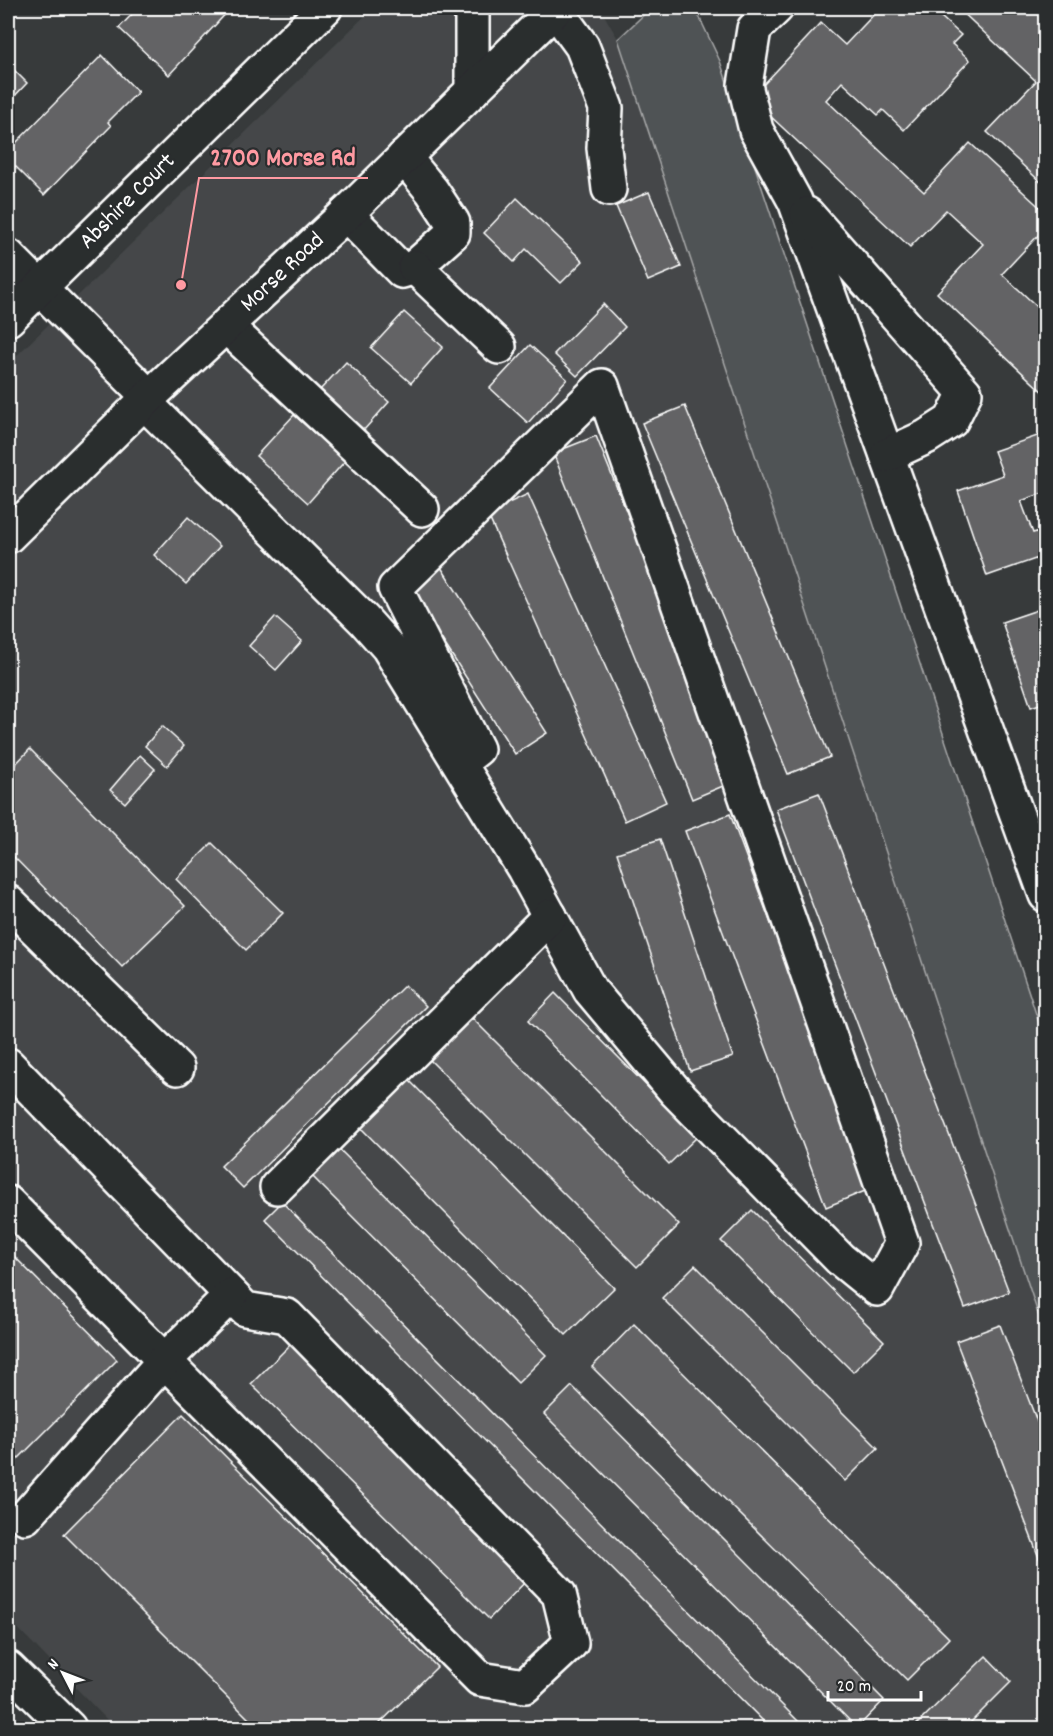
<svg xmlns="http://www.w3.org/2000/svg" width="1053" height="1736" viewBox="0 0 1053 1736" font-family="Dekko,sans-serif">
<rect width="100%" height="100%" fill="#373a3b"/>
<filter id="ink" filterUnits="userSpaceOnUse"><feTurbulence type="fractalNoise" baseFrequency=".0167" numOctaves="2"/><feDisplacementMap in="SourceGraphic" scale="12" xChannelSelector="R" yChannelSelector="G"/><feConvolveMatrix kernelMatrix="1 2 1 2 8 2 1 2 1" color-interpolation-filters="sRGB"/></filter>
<g filter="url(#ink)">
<polygon fill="#444748" points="373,8 600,8 618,39 1045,1335 1045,1728 733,1728 726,1722 719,1728 115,1728 8,1618 8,364"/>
<polygon fill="#505354" stroke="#a8a9aa" stroke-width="1.5" points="651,8 695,8 720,61 1045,1041 1045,1335 618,39"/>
<g fill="#636465" stroke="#fff" stroke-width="1.5">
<polygon points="138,8 231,8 169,75 119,28"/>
<polygon points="880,8 931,8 961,35 952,44 970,60 904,130 883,110 878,115 842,82 826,100 924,192 970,143 1046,213 1046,227 1002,274 1046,315 1046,395 937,293 983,244 946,210 910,247 751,98 821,23 845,45"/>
<polygon points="958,8 1046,8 1046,187 987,132 1036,81"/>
<polygon points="102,55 138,92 108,122 111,126 44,195 8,159 8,151"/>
<polygon points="8,64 27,83 8,103"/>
<polygon points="649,192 681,267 648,281 616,206"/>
<polygon points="517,198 583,261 561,283 526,249 514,262 484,233"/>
<polygon points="603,304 625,327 577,376 554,354"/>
<polygon points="404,312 443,347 411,383 371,348"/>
<polygon points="530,345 567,379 528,423 490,388"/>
<polygon points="346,362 389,402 363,431 319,391"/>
<polygon points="685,406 830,757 788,774 642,423"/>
<polygon points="294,415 345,461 308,503 256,456"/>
<polygon points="1046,433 1046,492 1021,501 1033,533 1046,529 1046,562 1044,556 987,576 958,491 1003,475 994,451"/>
<polygon points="596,436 735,781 692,799 553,453"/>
<polygon points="528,494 666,802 625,821 487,513"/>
<polygon points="188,517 220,546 186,584 154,555"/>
<polygon points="439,564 547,733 515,754 407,585"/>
<polygon points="1046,607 1046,702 1031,707 1002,622"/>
<polygon points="275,617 302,641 276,670 249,646"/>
<polygon points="162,726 184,746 167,766 145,746"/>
<polygon points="30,749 185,906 122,967 8,851 8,772"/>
<polygon points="140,755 155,769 125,803 110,790"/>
<polygon points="819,793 1009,1292 965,1308 776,809"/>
<polygon points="730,814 870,1189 826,1207 685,831"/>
<polygon points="660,839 733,1057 690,1071 617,853"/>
<polygon points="212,843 283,913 246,950 176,879"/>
<polygon points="405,985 426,1006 243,1188 221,1166"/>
<polygon points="555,993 697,1137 669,1164 528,1021"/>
<polygon points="470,1016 679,1225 637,1267 428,1058"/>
<polygon points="407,1078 614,1288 566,1335 359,1126"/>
<polygon points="337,1147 546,1355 518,1383 310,1174"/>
<polygon points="282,1202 805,1728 770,1728 265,1219"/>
<polygon points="752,1210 884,1341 853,1372 721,1241"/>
<polygon points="8,1250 117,1360 8,1469"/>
<polygon points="695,1265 878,1448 845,1481 662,1298"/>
<polygon points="634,1324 949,1638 907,1680 592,1367"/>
<polygon points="1000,1325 1046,1445 1046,1576 956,1341"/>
<polygon points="293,1342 530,1577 489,1619 251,1384"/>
<polygon points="572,1386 884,1700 857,1728 544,1414"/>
<polygon points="183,1414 437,1667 375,1728 258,1728 64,1534"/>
<polygon points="986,1656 1011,1682 965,1728 913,1728"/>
</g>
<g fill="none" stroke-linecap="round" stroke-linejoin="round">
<g stroke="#fff" stroke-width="38">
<g id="minor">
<polyline points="776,8 754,29 745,85 756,130 795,201 1046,895"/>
<polyline points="555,9 582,46 606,108 604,148 609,189"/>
<polyline points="472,91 472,8"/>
<polyline points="346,214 402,271 415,267 453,233 453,223 432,191 404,157"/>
<polyline points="807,214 965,393 951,421 926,437 887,455"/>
<polyline points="8,256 149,397"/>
<polyline points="415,267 499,347"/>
<polyline points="8,319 325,8"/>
<polyline points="226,326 422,509"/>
<polyline points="144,402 364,620 388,647 524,869 590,990 675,1091 840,1259 877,1289 902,1243 602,386 395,588 477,749 459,763"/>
<polyline points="8,902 177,1068"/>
<polyline points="8,1065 245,1309 287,1316 559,1594 571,1643 525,1686 480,1679 8,1203"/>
<polyline points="277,1187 550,916"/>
<polyline points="25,1517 164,1361 231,1295"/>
<polyline points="8,1668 69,1728"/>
</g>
</g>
<g stroke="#fff" stroke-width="38">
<polyline id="major" points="8,536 149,397 346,214 557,8"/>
</g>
<use href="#minor" stroke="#2a2d2e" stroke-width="33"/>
<use href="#major" stroke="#2a2d2e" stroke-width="33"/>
</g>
</g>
<g text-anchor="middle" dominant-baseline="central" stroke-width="4.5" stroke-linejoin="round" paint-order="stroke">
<g font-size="24" fill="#fff" stroke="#2a2d2e">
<text transform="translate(128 202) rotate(-45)">Abshire Court</text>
<text transform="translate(283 273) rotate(-43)">Morse Road</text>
</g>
</g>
<path fill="none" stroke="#ff9aa2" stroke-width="2" d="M181 285L199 178H368"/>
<circle fill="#ff9aa2" stroke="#2a2d2e" stroke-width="2" cx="181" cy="285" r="6"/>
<g font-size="26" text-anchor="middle" font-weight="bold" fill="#ff9aa2" stroke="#2a2d2e" stroke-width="4.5" stroke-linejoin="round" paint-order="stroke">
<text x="283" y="165">2700 Morse Rd</text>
</g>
<rect width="1053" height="1736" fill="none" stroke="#2a2d2e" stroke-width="30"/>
<rect x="15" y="15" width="1023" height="1706" fill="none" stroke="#fff" stroke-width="2" filter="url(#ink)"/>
<g transform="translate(63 1673) rotate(312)" stroke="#2a2d2e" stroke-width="4.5" paint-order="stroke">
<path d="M0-4.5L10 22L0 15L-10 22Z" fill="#ffffff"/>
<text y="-9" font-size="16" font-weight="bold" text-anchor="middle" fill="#ffffff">N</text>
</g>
<path d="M828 1691v9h93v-9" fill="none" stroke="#ffffff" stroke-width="3"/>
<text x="837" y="1691" font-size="18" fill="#ffffff" stroke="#2a2d2e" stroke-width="4.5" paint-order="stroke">20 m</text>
</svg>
